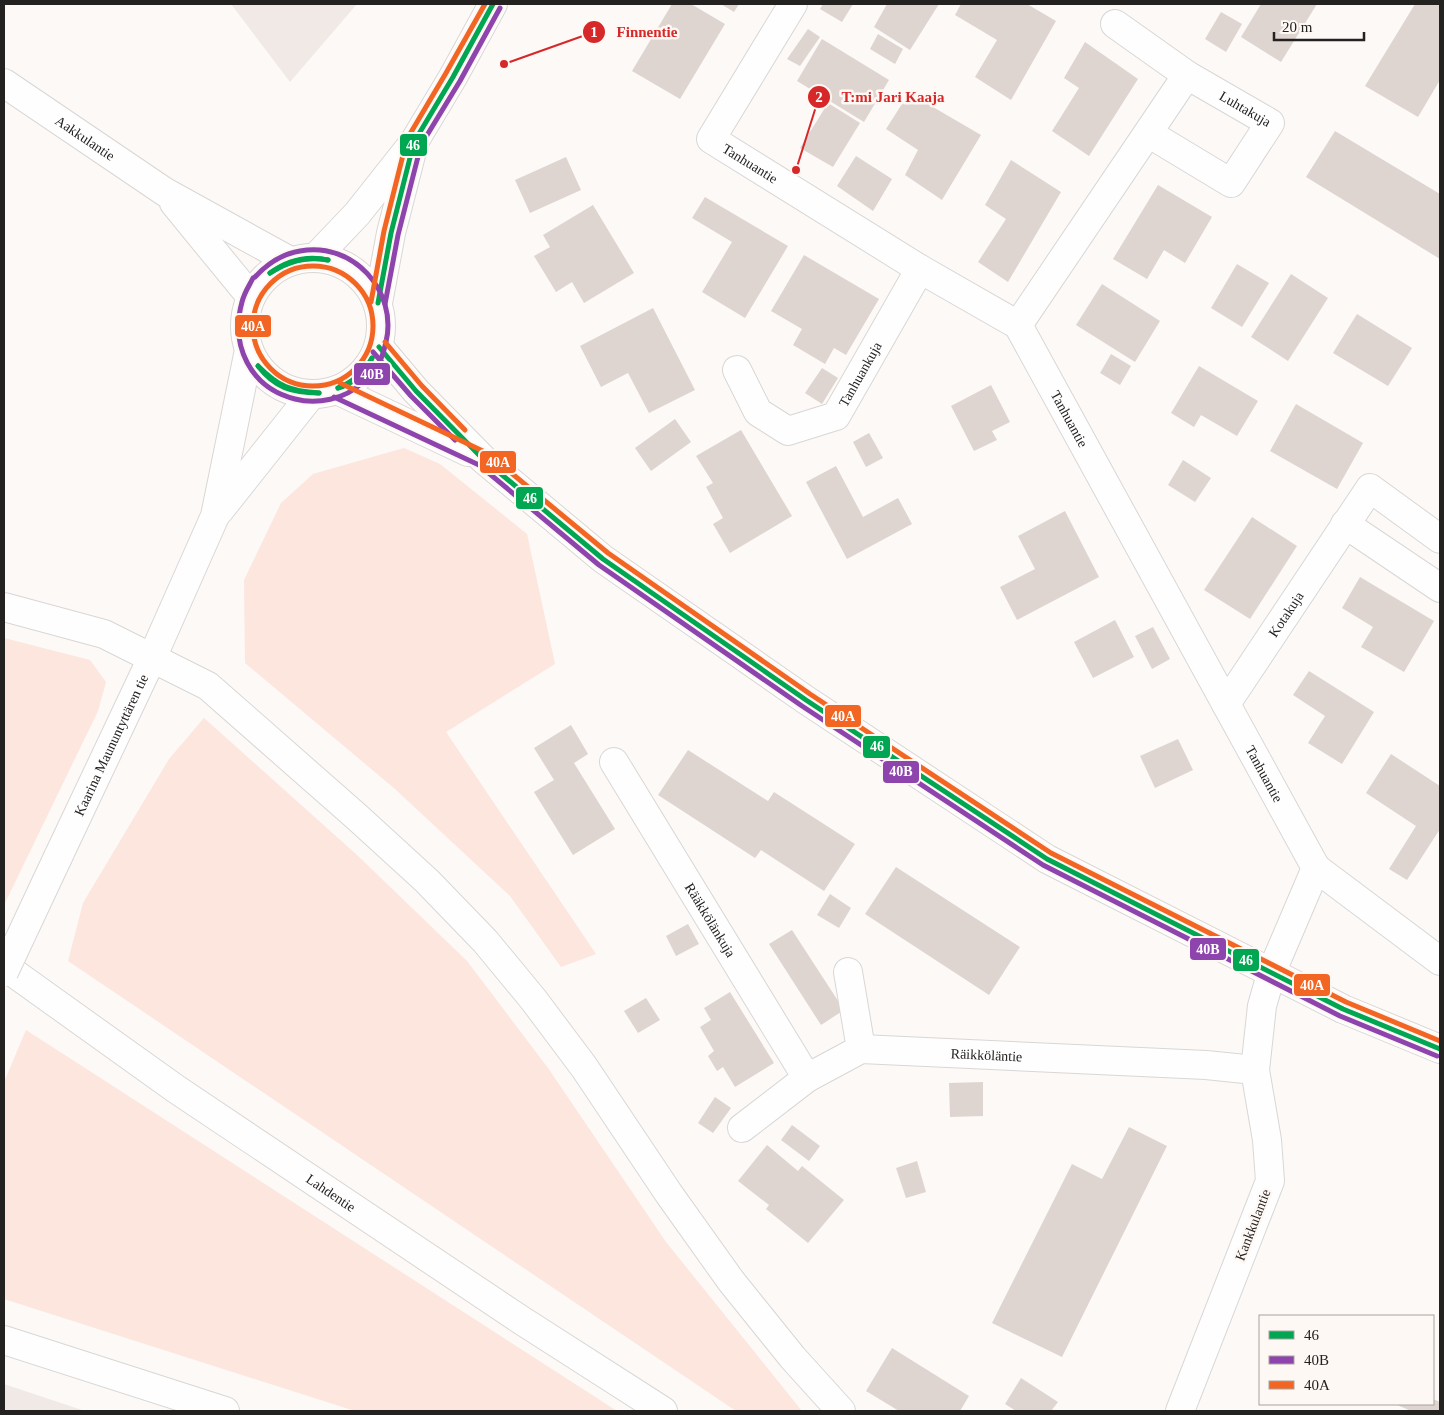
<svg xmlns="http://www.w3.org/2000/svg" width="1444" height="1415" viewBox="0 0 1444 1415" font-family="'Times New Roman',serif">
<rect width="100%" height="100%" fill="#fcf9f7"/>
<g fill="#f1e9e5">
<polygon points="231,4 357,4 290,82"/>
<polygon points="4,1384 85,1411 4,1411"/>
</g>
<g fill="#fce6dd">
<polygon points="404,448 440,464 527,534 555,664 446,732 596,954 561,967 510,896 395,789 245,663 244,580 281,503 313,474"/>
<polygon points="4,638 90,660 106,682 98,711 5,903 4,901"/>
<polygon points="204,718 357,855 467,961 548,1068 666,1242 802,1411 736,1411 68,961 83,903 169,759"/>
<polygon points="26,1030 617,1411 355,1411 4,1299 4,1082"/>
</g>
<g fill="#dfd5d0">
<polygon points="672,4 691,4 725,24 680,99 632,71"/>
<polygon points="721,4 739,4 734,12"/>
<polygon points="823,4 853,4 842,22 820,9"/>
<polygon points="887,4 939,4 910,50 874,27"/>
<polygon points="961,4 1027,4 1056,21 1011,100 975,77 997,40 955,15"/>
<polygon points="1261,4 1317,4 1281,62 1241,37"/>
<polygon points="1415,4 1440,4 1440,80 1418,117 1365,86"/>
<polygon points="1221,12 1242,24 1226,52 1205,39"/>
<polygon points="808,29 820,37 800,66 787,59"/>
<polygon points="878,34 903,49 895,64 870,49"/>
<polygon points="822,39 889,80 864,122 797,81"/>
<polygon points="1085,42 1138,79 1089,156 1052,131 1079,88 1064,78"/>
<polygon points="909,93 981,135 942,200 905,175 918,150 886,129"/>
<polygon points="828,103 860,123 833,167 800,148"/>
<polygon points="1335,131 1440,194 1440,259 1306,177"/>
<polygon points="856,156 892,179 873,211 837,186"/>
<polygon points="566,157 581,190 530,213 515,180"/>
<polygon points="1011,160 1061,192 1008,282 978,262 1006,219 985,205"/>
<polygon points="1158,185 1212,217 1185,263 1164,250 1147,279 1113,259"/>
<polygon points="705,197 788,246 745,318 702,292 732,242 692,218"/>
<polygon points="593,205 634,273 584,303 572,282 556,292 534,256 550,247 543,235"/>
<polygon points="804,255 879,299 846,355 834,348 825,364 793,345 802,329 771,311"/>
<polygon points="1237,264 1269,283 1242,327 1211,308"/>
<polygon points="1291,274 1328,298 1288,361 1251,337"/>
<polygon points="1102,284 1160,321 1135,362 1076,325"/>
<polygon points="653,308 695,390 649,413 628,373 601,387 580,346"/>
<polygon points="1357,314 1412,348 1388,386 1333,353"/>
<polygon points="1111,354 1131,366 1120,385 1100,373"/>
<polygon points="1199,366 1258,401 1237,436 1201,415 1194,427 1171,413"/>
<polygon points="822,368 838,378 822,404 805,393"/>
<polygon points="991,385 1010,422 992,431 997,440 974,451 951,406"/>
<polygon points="1296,404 1363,443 1337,489 1270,451"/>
<polygon points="675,419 691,442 651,471 635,448"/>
<polygon points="741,430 792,516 730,553 713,524 723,518 706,487 713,483 696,456"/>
<polygon points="869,433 883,458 866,467 853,442"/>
<polygon points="1183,460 1211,478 1195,502 1168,485"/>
<polygon points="836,466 863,517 898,498 912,524 847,559 806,482"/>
<polygon points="1065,511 1099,577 1017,620 1000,587 1035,569 1018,536"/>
<polygon points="1252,517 1297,546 1250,619 1204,590"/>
<polygon points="1360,577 1434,621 1404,672 1361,647 1373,627 1342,608"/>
<polygon points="1115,620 1134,657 1093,678 1074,642"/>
<polygon points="1153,627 1170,659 1152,669 1135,636"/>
<polygon points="1309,671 1374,712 1342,764 1308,743 1325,716 1293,695"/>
<polygon points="571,725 588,754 574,763 615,829 573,855 534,792 554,780 534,748"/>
<polygon points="1178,739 1193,770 1155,788 1140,756"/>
<polygon points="688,750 768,801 774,792 855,844 824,891 761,850 755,858 658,795"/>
<polygon points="1391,754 1440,786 1440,829 1407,880 1389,869 1416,826 1366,793"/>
<polygon points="896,867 1020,947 989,995 865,914"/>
<polygon points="830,894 851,908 839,928 817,915"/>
<polygon points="688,924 699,944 676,956 666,936"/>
<polygon points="792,930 844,1010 821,1025 769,944"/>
<polygon points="730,992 774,1063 735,1087 723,1067 717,1071 708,1056 714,1051 700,1027 711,1020 704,1008"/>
<polygon points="646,998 660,1020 638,1033 624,1011"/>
<polygon points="983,1082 983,1116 950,1117 949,1083"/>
<polygon points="715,1097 731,1108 713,1133 698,1123"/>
<polygon points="792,1125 820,1146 809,1161 781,1140"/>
<polygon points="1129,1127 1167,1146 1062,1357 992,1323 1072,1164 1102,1179"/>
<polygon points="767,1145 798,1171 802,1166 844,1200 808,1243 766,1209 769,1205 738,1181"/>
<polygon points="917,1161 926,1192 906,1198 896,1168"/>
<polygon points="892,1348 969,1396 960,1411 899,1411 866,1391"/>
<polygon points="1021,1378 1058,1402 1051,1411 1016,1411 1005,1404"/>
<polygon points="1433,1399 1440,1402 1440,1411 1411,1411 1395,1404 1433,1404"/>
</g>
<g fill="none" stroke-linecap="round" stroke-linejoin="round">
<g stroke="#d9d7d5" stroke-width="30">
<g id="minor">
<path id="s1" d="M793,4L711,139L920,269L1018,325L1316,868L1272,971L1262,1006L1255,1070L1267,1140L1270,1181L1180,1411"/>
<polyline points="1115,24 1187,75"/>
<path id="s2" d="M4,83L165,192L290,261"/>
<polyline points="174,203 251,297"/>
<path id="s3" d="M1018,325L1187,75L1270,123L1231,183L1148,133"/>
<polyline points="379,347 416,391 483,459 603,559 806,700 1047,859 1343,1009 1440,1049"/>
<path id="s4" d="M737,370L758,412L788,431L836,416L920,269"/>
<polyline points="337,390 468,452"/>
<polyline points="1345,524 1440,588"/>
<path id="s5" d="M1226,704L1370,488L1440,539"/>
<path id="s6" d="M614,762L807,1078"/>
<polyline points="1316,868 1440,961"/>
<polyline points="848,972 861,1049"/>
<path id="s7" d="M742,1128L807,1078L861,1049L1206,1065L1255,1070"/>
</g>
</g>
<g stroke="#d9d7d5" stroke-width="30">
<g id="major">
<polyline points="316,257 357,214 414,142 453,77 493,4"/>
<circle cx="313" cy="326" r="68"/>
<polyline points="378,303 391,233 412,151"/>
<polyline points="219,511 311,395"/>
<path id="s8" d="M58,857L152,658L215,516L249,350"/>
</g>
</g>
<g stroke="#d9d7d5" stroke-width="30">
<g id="highway">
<polyline points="4,607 104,634 208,686 357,817 427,881 485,941 533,999 584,1067 669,1194 731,1281 793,1358 841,1411"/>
<path id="s9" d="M4,966L176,1089L521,1320L663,1411"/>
<polyline points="4,1340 225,1411"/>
</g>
</g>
<use href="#minor" stroke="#fffefe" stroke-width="28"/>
<use href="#major" stroke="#fffefe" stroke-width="28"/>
<use href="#highway" stroke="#fffefe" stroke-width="28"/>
<g stroke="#d9d7d5" stroke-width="30" stroke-linecap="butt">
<polyline id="major-bridge" points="4,972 58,857"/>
</g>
<use href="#major-bridge" stroke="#fffefe" stroke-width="28"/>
<g stroke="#fef8f5" stroke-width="9">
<g id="bus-1">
<path d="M270,273C288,260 306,255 328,260"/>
<path d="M270,273C289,261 306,256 328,260"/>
<polyline points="378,303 391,233 414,142 453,77 493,4"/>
<polyline points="379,347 416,391 483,459 603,559 806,700 1047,859 1343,1009 1440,1049"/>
<path d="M258,366C279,387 290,391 319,393"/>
<path d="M258,366C275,388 292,393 319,393"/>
<path d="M338,388C353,382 364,372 372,358"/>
<path d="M338,388C352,384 367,372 372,358"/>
</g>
</g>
<g stroke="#fef8f5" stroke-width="9">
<g id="bus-2">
<path d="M253,278C249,286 244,293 242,302C230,345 250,388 295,399C317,405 345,399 362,383C366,379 372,375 375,370C381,362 384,351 386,342C398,291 353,241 300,251C282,254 267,264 255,277"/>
<polyline points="385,304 398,235 421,145 460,81 500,8"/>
<polyline points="373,352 411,396 455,440"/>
<polyline points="334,397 479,465 599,565 802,706 1043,865 1340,1016 1437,1056"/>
</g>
</g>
<g stroke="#fef8f5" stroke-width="9">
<g id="bus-3">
<circle cx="313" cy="326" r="60"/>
<polyline points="371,302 384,231 407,139 446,73 485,4"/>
<polyline points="385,342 422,386 465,430"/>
<polyline points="340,383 487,453 608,553 810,694 1051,853 1346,1002 1440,1041"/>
</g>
</g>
<use href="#bus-1" stroke="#00a651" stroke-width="5"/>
<use href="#bus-2" stroke="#8e44ad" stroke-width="5"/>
<use href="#bus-3" stroke="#f26522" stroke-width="5"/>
</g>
<g text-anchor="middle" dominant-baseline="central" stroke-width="5" stroke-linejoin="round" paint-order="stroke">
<g font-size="14" fill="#242221" stroke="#fef8f5">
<text stroke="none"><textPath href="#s3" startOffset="369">Luhtakuja</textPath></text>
<text stroke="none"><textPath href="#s2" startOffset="98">Aakkulantie</textPath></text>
<text stroke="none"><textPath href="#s1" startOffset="204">Tanhuantie</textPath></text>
<text stroke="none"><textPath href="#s4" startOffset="181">Tanhuankuja</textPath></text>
<text stroke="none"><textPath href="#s1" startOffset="624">Tanhuantie</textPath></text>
<text stroke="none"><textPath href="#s5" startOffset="108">Kotakuja</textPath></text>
<text stroke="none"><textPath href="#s8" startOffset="124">Kaarina Maununtyttären tie</textPath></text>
<text stroke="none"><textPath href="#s1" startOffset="1029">Tanhuantie</textPath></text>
<text stroke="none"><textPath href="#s6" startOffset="185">Rääkkölänkuja</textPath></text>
<text stroke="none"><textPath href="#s7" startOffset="269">Räikköläntie</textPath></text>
<text stroke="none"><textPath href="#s9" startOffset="398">Lahdentie</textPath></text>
<text transform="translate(1253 1225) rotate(-69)">Kankkulantie</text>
</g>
</g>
<path fill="none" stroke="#d62828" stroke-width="2" d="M504 64L594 32M796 170L819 97"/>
<g fill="#d62828" stroke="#fef8f5" stroke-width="2">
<circle cx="504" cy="64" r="5"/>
<circle cx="796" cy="170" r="5"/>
<circle cx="594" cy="32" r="12"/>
<circle cx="819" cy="97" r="12"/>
</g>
<g font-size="15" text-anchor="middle" font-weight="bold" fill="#fff">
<text x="594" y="37">1</text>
<text x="819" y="102">2</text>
</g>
<g font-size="15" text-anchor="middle" font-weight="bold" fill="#d62828" stroke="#fef8f5" stroke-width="5" stroke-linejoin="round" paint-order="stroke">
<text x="647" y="37">Finnentie</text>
<text x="893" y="102">T:mi Jari Kaaja</text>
</g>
<g stroke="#fef8f5" stroke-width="2">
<rect x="399" y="133" width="29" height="24" rx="5" fill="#00a651"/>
<rect x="234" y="314" width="38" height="24" rx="5" fill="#f26522"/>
<rect x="353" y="362" width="38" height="24" rx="5" fill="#8e44ad"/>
<rect x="479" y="450" width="38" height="24" rx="5" fill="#f26522"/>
<rect x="515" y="486" width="29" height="24" rx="5" fill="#00a651"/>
<rect x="824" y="704" width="38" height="24" rx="5" fill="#f26522"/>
<rect x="862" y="735" width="29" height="24" rx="5" fill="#00a651"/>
<rect x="882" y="760" width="38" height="24" rx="5" fill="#8e44ad"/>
<rect x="1189" y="937" width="38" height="24" rx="5" fill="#8e44ad"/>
<rect x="1232" y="948" width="28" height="24" rx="5" fill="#00a651"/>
<rect x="1293" y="973" width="38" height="24" rx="5" fill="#f26522"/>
</g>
<g font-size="14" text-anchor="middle" font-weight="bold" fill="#fff">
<text x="413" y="150">46</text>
<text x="253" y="331">40A</text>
<text x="372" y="379">40B</text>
<text x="498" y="467">40A</text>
<text x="530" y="503">46</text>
<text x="843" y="721">40A</text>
<text x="877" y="751">46</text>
<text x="901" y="776">40B</text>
<text x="1208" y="954">40B</text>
<text x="1246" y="965">46</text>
<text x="1312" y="990">40A</text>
</g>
<rect width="1444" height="1415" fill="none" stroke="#242221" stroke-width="10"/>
<rect x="1259" y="1315" width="175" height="90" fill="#fef8f5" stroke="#a7a2a0"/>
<rect x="1269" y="1331" width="25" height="8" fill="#00a651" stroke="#a7a2a0"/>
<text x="1304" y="1340" font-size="15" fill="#242221">46</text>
<rect x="1269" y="1356" width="25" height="8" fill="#8e44ad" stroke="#a7a2a0"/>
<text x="1304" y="1365" font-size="15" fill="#242221">40B</text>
<rect x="1269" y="1381" width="25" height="8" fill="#f26522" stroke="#a7a2a0"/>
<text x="1304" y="1390" font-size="15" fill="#242221">40A</text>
<path d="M1274 32v8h90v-8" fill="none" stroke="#242221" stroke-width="2.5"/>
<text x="1282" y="32" font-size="15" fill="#242221" stroke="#fef8f5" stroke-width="4" paint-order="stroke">20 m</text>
</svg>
